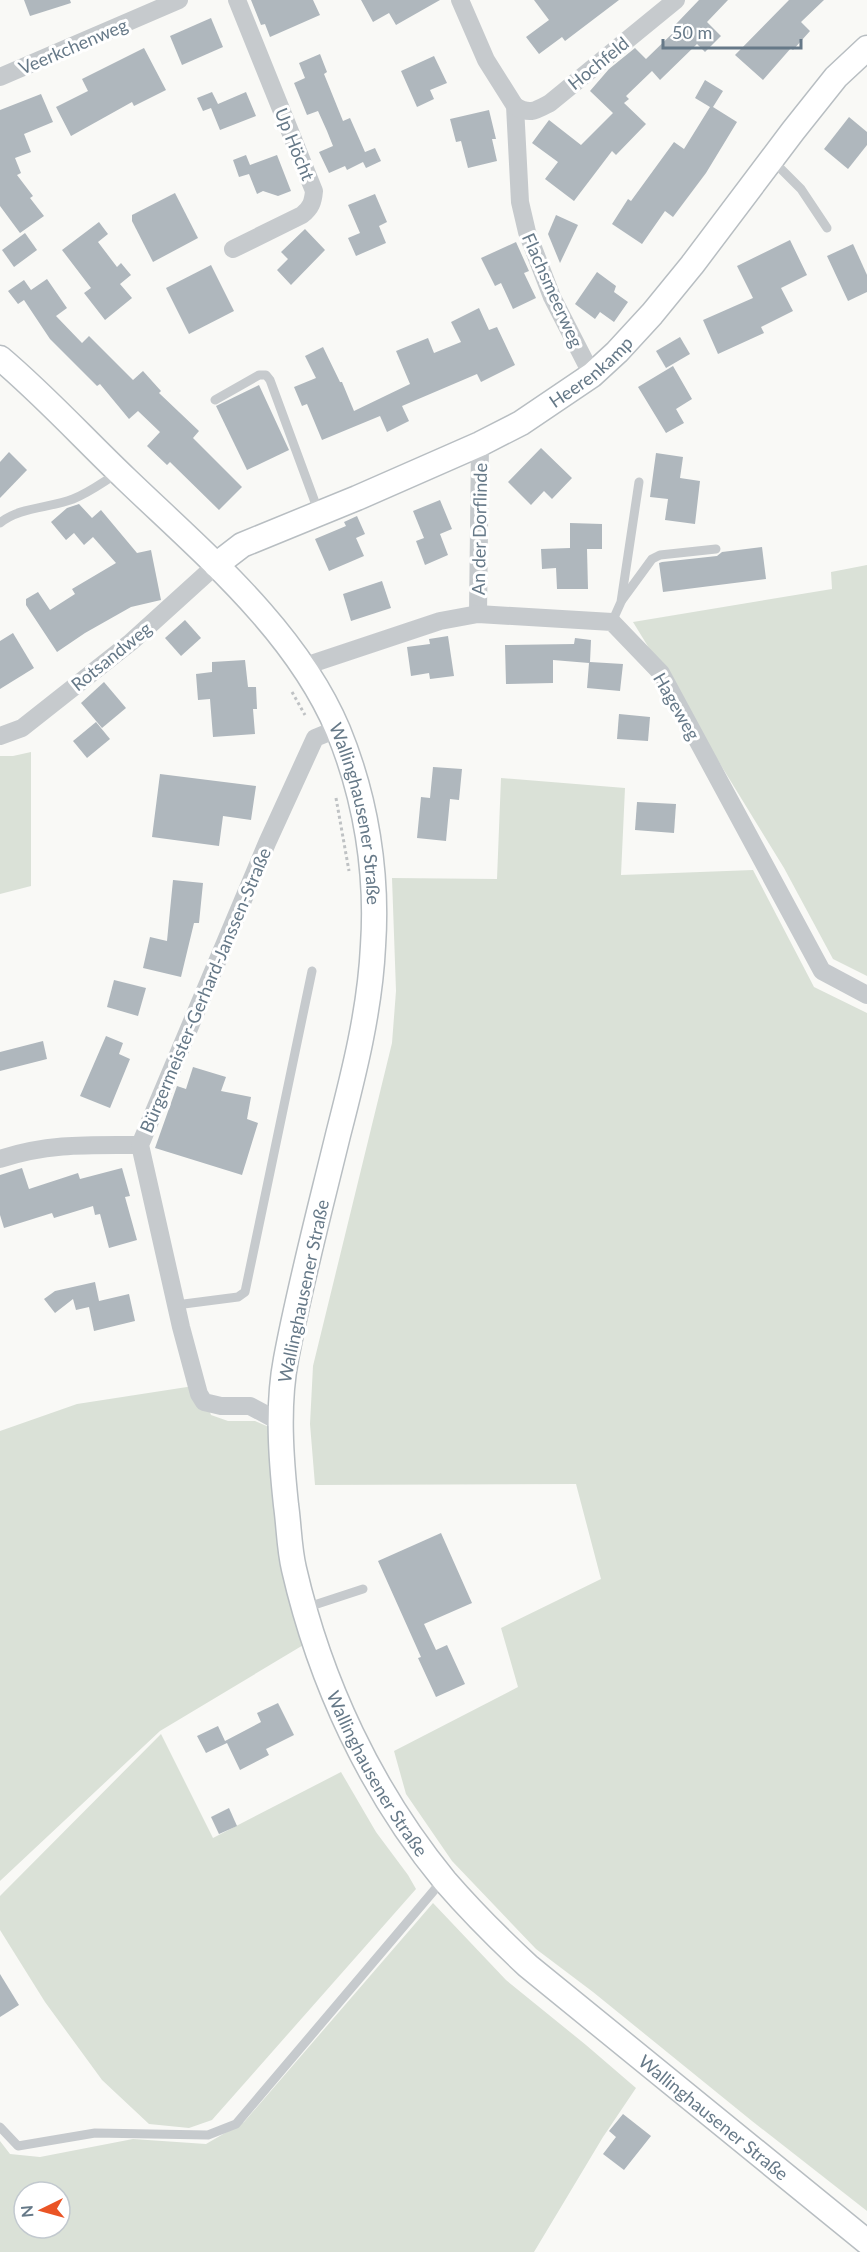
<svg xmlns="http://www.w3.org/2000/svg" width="867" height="2252" viewBox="0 0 867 2252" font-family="Lato,sans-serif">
<rect width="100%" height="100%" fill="#f9f9f6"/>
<g fill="#dae1d7" fill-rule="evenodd">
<polygon points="867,565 867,976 833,959 784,868 633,622 832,589 831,572"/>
<polygon points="31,752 31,886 0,894 0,756 13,756"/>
<polygon points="501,778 625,788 621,875 753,870 814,987 867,1013 867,2211 752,2121 593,1992 536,1949 452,1861 406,1794 394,1751 518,1687 501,1628 601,1579 576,1484 315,1485 310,1424 313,1366 392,1043 396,991 392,878 497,879"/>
<polygon points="200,1385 211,1415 228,1421 255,1421 285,1434 315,1638 160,1731 0,1881 0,1431 77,1404"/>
<polygon points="161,1734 213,1838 341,1772 376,1832 408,1875 416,1889 212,2120 189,2128 149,2124 102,2080 45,2002 0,1930 0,1896"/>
<path d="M433,1903L506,1980L586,2045L636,2088L603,2137L534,2252H0V2141L10,2154L40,2157L133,2139L206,2144L244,2122ZM24,2192H60V2228H24Z"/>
</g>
<g fill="#afb7bd">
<polygon points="24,0 70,0 71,3 30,16"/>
<polygon points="251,0 313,0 320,15 270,37 265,24 261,25"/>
<polygon points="361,0 440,0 396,25 389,13 373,22"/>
<polygon points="534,0 619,0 565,41 562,37 539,54 526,37 549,20"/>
<polygon points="699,0 728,0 707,22 721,36 705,52 697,44 660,80 652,71 626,96 629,99 624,103 646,124 616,155 612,151 574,201 545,179 558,162 532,143 549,120 581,145 613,113 590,91 609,69 635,48 646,59 679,27 676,24"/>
<polygon points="789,0 824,0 801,22 810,31 793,50 791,48 763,80 735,55"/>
<polygon points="211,18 223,47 182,65 170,36"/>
<polygon points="144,48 166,90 134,106 132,102 71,136 56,107 88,91 82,79"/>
<polygon points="320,54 327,72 324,74 343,121 350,118 365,152 375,148 381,161 366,168 363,162 347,170 345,166 329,173 319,152 333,146 327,131 318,111 307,115 294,83 305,78 299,63"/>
<polygon points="434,56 447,83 430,90 434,99 417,107 401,71"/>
<polygon points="705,80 723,91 713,107 737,122 706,173 673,217 665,211 642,244 612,224 628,199 631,201 674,142 684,149 710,107 695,98"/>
<polygon points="212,92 218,104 246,92 256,116 220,130 211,108 203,111 197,98"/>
<polygon points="41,94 53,122 24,134 31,152 15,158 21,173 17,175 33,196 30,198 44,216 20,233 0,206 0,110"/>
<polygon points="489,110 496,139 492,139 497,161 468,168 461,141 456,142 450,119"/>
<polygon points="849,117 867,132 867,145 848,169 824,149"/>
<polygon points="246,155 250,165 277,155 291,191 278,196 263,191 257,194 249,174 239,177 233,160"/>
<polygon points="175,193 198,238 153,262 132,221 132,215"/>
<polygon points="375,194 387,222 379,226 386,243 356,256 348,238 360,233 348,205"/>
<polygon points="556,215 578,225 560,263 548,234"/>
<polygon points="99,222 108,234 98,242 117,267 121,263 131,275 120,284 132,298 105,320 84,293 91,288 62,250"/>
<polygon points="305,229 325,250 291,285 277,270 288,259 281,252"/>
<polygon points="25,233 37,250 14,267 2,250"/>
<polygon points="790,240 807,275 781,288 793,311 761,327 764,333 718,354 703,320 753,298 737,266"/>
<polygon points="516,242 529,271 524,273 536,298 513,309 501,283 495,286 481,258"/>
<polygon points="853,244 867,275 867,292 848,301 827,256"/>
<polygon points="211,265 234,311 189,334 166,288"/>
<polygon points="597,272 616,286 614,292 628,302 614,322 600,312 595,319 575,304"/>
<polygon points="47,279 67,308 56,316 82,343 89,336 133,380 143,371 161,391 159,393 199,431 193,438 242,487 219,510 170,462 167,465 147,446 160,432 138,411 129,419 100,384 97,386 50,339 24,300 18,304 8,291 24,280 31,290"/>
<polygon points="479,308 489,330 497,327 515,365 481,382 477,374 402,406 409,421 387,432 380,416 322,440 307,404 302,406 294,387 316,378 305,356 323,347 340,382 342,382 354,411 410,384 396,351 428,338 434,353 461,342 451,322"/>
<polygon points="680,337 690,354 666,368 656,351"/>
<polygon points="673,366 692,399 676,409 684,423 666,433 638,387"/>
<polygon points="259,385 289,450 247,470 216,406"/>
<polygon points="541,448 572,478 552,499 544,491 531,505 508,482"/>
<polygon points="9,452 27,470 0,498 0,462"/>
<polygon points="656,453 683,457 680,478 700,481 695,524 665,520 668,499 650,497"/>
<polygon points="440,500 452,529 440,534 448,555 425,565 416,541 424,538 413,511"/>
<polygon points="79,504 92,518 101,510 137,553 151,550 161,600 131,607 85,633 57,652 26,605 26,599 38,592 50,610 75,594 72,589 116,563 93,537 84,545 74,533 66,540 51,522 67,508"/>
<polygon points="357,516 365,534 356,538 364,556 329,571 315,539 346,526 344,522"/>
<polygon points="570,523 602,524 602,549 587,549 588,589 557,589 556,568 542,569 541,549 570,548"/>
<polygon points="762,547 766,579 663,592 659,563 662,562 717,556 722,552"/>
<polygon points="382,581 391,608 351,621 343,594"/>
<polygon points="185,620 201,638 181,656 165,638"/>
<polygon points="13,633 34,668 0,689 0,641"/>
<polygon points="448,636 454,676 430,679 429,673 411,676 407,647 430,644 429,639"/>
<polygon points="575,638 591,640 590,662 623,664 620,691 587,688 589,663 553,660 553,683 506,684 505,645 574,644"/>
<polygon points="245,660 248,687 256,687 257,709 253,709 255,734 213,737 210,699 198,700 196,674 212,672 212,662"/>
<polygon points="104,682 126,708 102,728 81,703"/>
<polygon points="619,714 650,717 648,741 617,739"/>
<polygon points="96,722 110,739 87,758 73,741"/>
<polygon points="433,767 462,769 459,800 450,799 446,841 417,838 421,797 430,798"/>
<polygon points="160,774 256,786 251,820 223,816 219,846 152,837"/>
<polygon points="637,802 676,804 674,833 635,830"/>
<polygon points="173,880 203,883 199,923 194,923 181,977 143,968 150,937 167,941"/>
<polygon points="114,980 146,988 138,1016 107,1007"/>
<polygon points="106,1036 123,1043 119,1054 130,1059 110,1108 80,1096"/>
<polygon points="43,1041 47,1059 0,1071 0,1052"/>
<polygon points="193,1067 226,1077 221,1091 251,1097 247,1119 258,1123 242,1175 155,1148 177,1086 186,1089"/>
<polygon points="22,1168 29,1189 78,1173 80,1179 122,1168 130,1196 125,1197 137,1240 109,1248 100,1214 95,1215 93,1206 54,1218 52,1213 4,1228 0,1215 0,1175"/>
<polygon points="95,1282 99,1301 129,1294 135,1321 94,1331 89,1307 76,1310 73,1299 55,1313 44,1299 55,1291"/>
<polygon points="441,1533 472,1603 424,1624 436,1650 447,1645 465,1684 436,1697 418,1658 421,1657 378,1561"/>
<polygon points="278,1703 294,1735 266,1749 269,1755 240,1770 227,1743 206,1753 197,1736 218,1726 225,1741 261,1722 257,1713"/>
<polygon points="229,1808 237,1826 219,1834 211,1817"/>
<polygon points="0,1974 19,2005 0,2017"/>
<polygon points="623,2114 651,2136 624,2170 603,2154 616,2137 609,2131"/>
</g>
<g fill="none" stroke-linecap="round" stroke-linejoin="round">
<g stroke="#b8bec2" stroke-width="27">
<g id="secondary">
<path id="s1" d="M0,358C44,395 84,439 126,479C202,552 296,630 338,730C366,798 378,873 373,946C370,1010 354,1073 338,1135C320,1209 300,1284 286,1359C277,1406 281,1458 286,1505C289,1526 289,1548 294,1569C320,1682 371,1791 445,1881C471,1911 499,1939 528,1966L867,2242"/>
<path id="s2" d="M216,565L242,545L357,498L480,444L521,423L592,375L617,352L652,314L692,265L793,131L836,77L867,48"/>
</g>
</g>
<g stroke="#bfc2c4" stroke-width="3" stroke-dasharray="3 3" stroke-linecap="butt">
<polyline points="292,692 305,715"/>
<polyline points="336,798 349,871"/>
</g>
<g stroke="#c6cacd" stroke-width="9">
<polyline points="773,161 801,189 827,228"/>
<polyline points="215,400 259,375 266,375 270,380 319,513"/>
<path d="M0,523C19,507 50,508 73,499C89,493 103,482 118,473"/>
<polyline points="622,600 652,559 660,555 716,549"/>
<polyline points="612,622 621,602 639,482"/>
<polyline points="176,1305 238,1297 245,1292 312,971"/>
<polyline points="305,1608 363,1589"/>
<polyline points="0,2127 18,2146 95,2133 208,2135 236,2124 442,1881"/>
</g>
<g stroke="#c6cacd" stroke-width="18">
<polyline points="460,0 486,60 515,106 520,202 527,232 552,297 592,375"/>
<polyline points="0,77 179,0"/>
<path d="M515,106C530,115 535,111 550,103L676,0"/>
<path d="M233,249L302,215C311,208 313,202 314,191L237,0"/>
<polyline points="478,614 480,444"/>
<polyline points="302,667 440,621 478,614 612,622 661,673 822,971 867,995"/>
<polyline points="0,736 22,728 131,642 216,565"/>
<path d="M0,1159C48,1143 90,1145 140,1145"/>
<polyline points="280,1422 250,1406 221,1406 204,1402 199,1394 181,1327 140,1145 267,843 315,738 337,729"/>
</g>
<use href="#secondary" stroke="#fff" stroke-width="24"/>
</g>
<g text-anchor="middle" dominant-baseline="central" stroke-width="6" stroke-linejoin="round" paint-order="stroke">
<g font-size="18" fill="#667988" stroke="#fff">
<text transform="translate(73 46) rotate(-23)">Veerkchenweg</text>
<text transform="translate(598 63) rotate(-39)">Hochfeld</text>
<text transform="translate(295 144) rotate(68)">Up Höcht</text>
<text transform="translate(553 290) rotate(66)">Flachsmeerweg</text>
<text stroke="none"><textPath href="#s2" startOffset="424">Heerenkamp</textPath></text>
<text transform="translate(479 529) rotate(-89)">An der Dorflinde</text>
<text transform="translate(111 656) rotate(-39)">Rotsandweg</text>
<text transform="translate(677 706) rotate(60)">Hageweg</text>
<text stroke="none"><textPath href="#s1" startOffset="592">Wallinghausener Straße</textPath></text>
<text transform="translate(205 990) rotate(-67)">Bürgermeister-Gerhard-Janssen-Straße</text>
<text transform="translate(303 1291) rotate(-78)">Wallinghausener Straße</text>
<text stroke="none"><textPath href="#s1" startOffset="1582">Wallinghausener Straße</textPath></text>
<text stroke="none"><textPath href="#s1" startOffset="2068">Wallinghausener Straße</textPath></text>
</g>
</g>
<g transform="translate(42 2210) rotate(265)"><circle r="28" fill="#ffffff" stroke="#c2c9cf" stroke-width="1.5"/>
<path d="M0-4.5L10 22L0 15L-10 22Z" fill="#ea5425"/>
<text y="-9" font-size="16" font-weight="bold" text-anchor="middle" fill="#667988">N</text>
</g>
<path d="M663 39v9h138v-9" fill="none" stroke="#667988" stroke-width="3"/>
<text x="672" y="39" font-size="18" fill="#667988" stroke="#ffffff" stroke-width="4.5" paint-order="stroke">50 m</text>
</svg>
